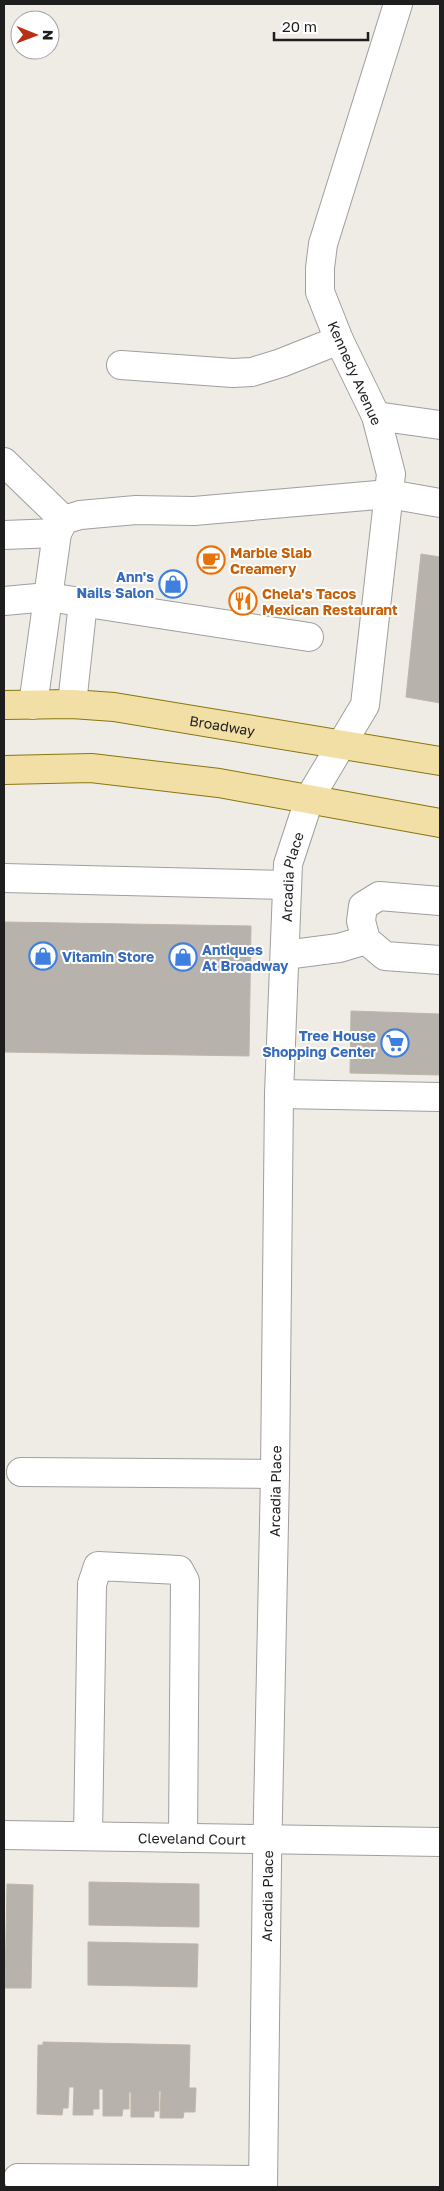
<svg xmlns="http://www.w3.org/2000/svg" width="444" height="2191" viewBox="0 0 444 2191" font-family="'Golos Text',sans-serif">
<rect width="100%" height="100%" fill="#eeece5"/>
<g fill="#b7b2ab" stroke="#beb6a9">
<polygon points="421,554 440,557 440,703 406,697"/>
<polygon points="4,922 251,926 249,1056 4,1052"/>
<polygon points="351,1011 440,1014 440,1075 350,1073"/>
<polygon points="89,1882 199,1884 199,1927 89,1925"/>
<polygon points="7,1884 33,1885 31,1988 5,1988"/>
<polygon points="88,1942 198,1944 197,1987 88,1985"/>
<polygon points="43,2042 190,2045 189,2088 196,2088 195,2112 184,2112 183,2118 160,2118 161,2091 159,2091 159,2111 154,2111 154,2117 131,2117 131,2092 129,2092 129,2109 123,2109 122,2116 103,2116 103,2089 99,2089 99,2109 93,2109 93,2115 73,2115 74,2087 69,2087 68,2108 63,2108 62,2115 37,2114 38,2045 43,2045"/>
</g>
<g fill="none" stroke-linecap="round" stroke-linejoin="round">
<g stroke="#9f9f9f" stroke-width="30">
<g id="minor">
<polyline points="121,365 233,373 252,372 281,363 339,340"/>
<polyline points="376,416 440,425"/>
<polyline points="4,462 64,520"/>
<polyline points="4,535 57,533"/>
<polyline points="4,601 48,597 309,637"/>
<polyline points="72,704 83,602"/>
<polyline points="33,705 57,533 64,520 80,515 136,510 194,511 389,494 440,503"/>
<polyline points="4,878 287,885"/>
<polyline points="440,901 379,896 363,906 361,921 366,940 385,956 440,960"/>
<polyline points="285,955 339,948 366,940"/>
<polyline points="279,1094 440,1097"/>
<polyline points="21,1472 275,1474"/>
<path id="s1" d="M4,1835L440,1842"/>
<polyline points="88,1836 92,1584 98,1566 179,1570 185,1581 183,1838"/>
<polyline points="18,2178 263,2180"/>
<path id="s2" d="M263,2187L267,1862L275,1474L279,1094L288,864L310,797L365,705L391,474L376,416L339,340L320,292V268L323,244L398,4"/>
</g>
</g>
<g stroke="#89760f" stroke-width="30">
<g id="major">
<path id="s3" d="M4,705L72,704L114,707L440,761"/>
<polyline points="4,770 91,768 219,783 440,823"/>
</g>
</g>
<use href="#minor" stroke="#fff" stroke-width="28"/>
<use href="#major" stroke="#f2dfa5" stroke-width="28"/>
</g>
<defs>
<g id="cafe-ring" transform="scale(1.4375)"><circle r="9.5" fill="#fff" stroke="#e8710a" stroke-width="1.5"/><path d="M-5.5-4.5H6V0H3Q3 3.5 0 3.5H-2.5Q-5.5 3.5-5.5 0ZM3-3.2v2h1.7v-2ZM-6 4.5H4V6H-6Z" fill="#e8710a"/></g>
<g id="shop-ring" transform="scale(1.4375)"><circle r="9.5" fill="#fff" stroke="#3f7fe0" stroke-width="1.5"/><path d="M-5-2.5h2.3a2.7 3.5 0 0 1 5.4 0H5L5.5 6h-11ZM-1.5-2.5h3a1.5 2.3 0 0 0-3 0Z" fill="#3f7fe0"/></g>
<g id="restaurant-ring" transform="scale(1.4375)"><circle r="9.5" fill="#fff" stroke="#e8710a" stroke-width="1.5"/><path d="M-5-6h1v4h1v-4h1v4h1v-4h1v5L-1.5 .5V6h-2V.5L-5-1ZM5-6V6H3V1.5H1.5Q1.5-4 5-6Z" fill="#e8710a"/></g>
<g id="supermarket-ring" transform="scale(1.4375)"><circle r="9.5" fill="#fff" stroke="#3f7fe0" stroke-width="1.5"/><path d="M-6-5.5h2.5l.6 2H6L4.5 2H-2.5L-4.4-4H-6ZM-1.5 3.2a1.3 1.3 0 1 0 .1 0ZM3 3.2a1.3 1.3 0 1 0 .1 0Z" fill="#3f7fe0"/></g>
</defs>
<g fill-rule="evenodd">
<use href="#cafe-ring" x="211" y="560"/>
<use href="#shop-ring" x="173" y="584"/>
<use href="#restaurant-ring" x="243" y="601"/>
<use href="#shop-ring" x="43" y="956"/>
<use href="#shop-ring" x="183" y="957"/>
<use href="#supermarket-ring" x="395" y="1043"/>
</g>
<g text-anchor="middle" dominant-baseline="central" stroke-width="4" stroke-linejoin="round" paint-order="stroke">
<g font-size="14" fill="#1e1e1e" stroke="#fff">
<text transform="translate(355 373) rotate(66)">Kennedy Avenue</text>
<text stroke="none"><textPath href="#s3" startOffset="220">Broadway</textPath></text>
<text stroke="none"><textPath href="#s2" startOffset="1311">Arcadia Place</textPath></text>
<text stroke="none"><textPath href="#s2" startOffset="696">Arcadia Place</textPath></text>
<text stroke="none"><textPath href="#s1" startOffset="188">Cleveland Court</textPath></text>
<text stroke="none"><textPath href="#s2" startOffset="291">Arcadia Place</textPath></text>
</g>
<g font-size="14" font-weight="bold" fill="#c56008" stroke="#fff" text-anchor="start">
<text x="230" y="552">Marble Slab<tspan x="230" dy="16">Creamery</tspan></text>
<text x="262" y="593">Chela's Tacos<tspan x="262" dy="16">Mexican Restaurant</tspan></text>
</g>
<g font-size="14" font-weight="bold" fill="#366cbe" stroke="#fff" text-anchor="end">
<text x="154" y="576">Ann's<tspan x="154" dy="16">Nails Salon</tspan></text>
<text x="202" y="949" text-anchor="start">Antiques<tspan x="202" dy="16">At Broadway</tspan></text>
<text x="62" y="956" text-anchor="start">Vitamin Store</text>
<text x="376" y="1035">Tree House<tspan x="376" dy="16">Shopping Center</tspan></text>
</g>
</g>
<rect width="444" height="2191" fill="none" stroke="#1e1e1e" stroke-width="10"/>
<g transform="translate(35 35) rotate(91)"><circle r="24" fill="#ffffff" stroke="#a5a5a5"/>
<path d="M0-4L9 19L0 12L-9 19Z" fill="#b83114"/>
<text y="-8" font-size="14" font-weight="bold" text-anchor="middle" fill="#1e1e1e">N</text>
</g>
<path d="M274 32v8h94v-8" fill="none" stroke="#1e1e1e" stroke-width="2.5"/>
<text x="282" y="32" font-size="15" fill="#1e1e1e" stroke="#ffffff" stroke-width="4" paint-order="stroke">20 m</text>
</svg>
